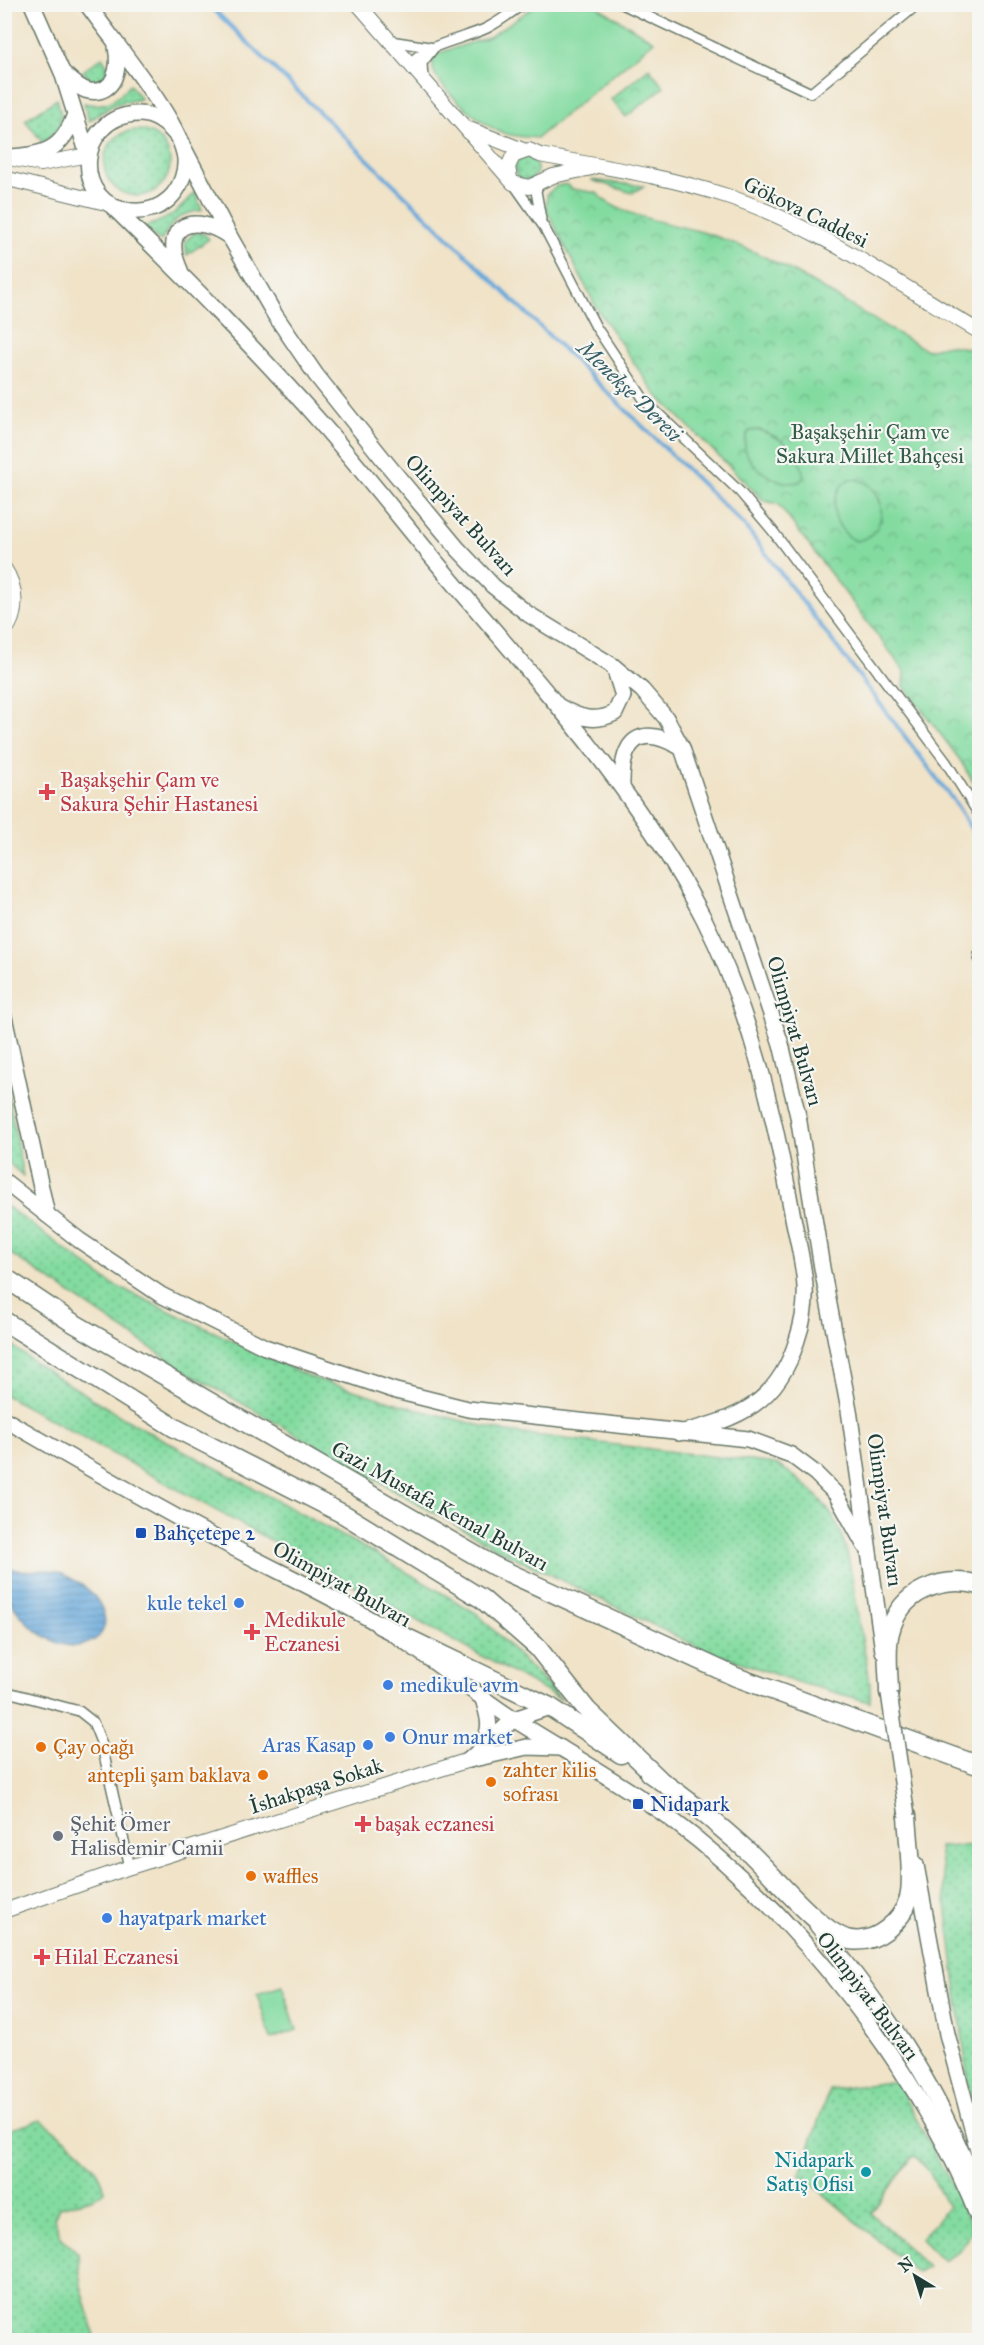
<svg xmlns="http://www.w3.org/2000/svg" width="984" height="2345" viewBox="0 0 984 2345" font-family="'IM FELL Great Primer',serif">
<defs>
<pattern id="grass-dots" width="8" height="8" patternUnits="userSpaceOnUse" patternTransform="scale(1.5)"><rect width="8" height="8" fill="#83dba0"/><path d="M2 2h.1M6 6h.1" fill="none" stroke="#6bb383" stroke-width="1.8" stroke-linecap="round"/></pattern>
<pattern id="park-crowns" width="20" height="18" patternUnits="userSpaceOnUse" patternTransform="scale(1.5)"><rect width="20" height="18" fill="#83dba0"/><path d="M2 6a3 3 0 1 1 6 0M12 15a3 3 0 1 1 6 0" fill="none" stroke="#6bb383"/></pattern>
<pattern id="water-rules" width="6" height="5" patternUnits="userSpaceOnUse" patternTransform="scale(1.5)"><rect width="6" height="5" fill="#66a7da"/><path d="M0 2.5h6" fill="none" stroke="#5389b2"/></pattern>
</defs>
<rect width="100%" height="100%" fill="#f6f6f2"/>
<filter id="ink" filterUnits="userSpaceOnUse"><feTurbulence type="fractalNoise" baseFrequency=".0167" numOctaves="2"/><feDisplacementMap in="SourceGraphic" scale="12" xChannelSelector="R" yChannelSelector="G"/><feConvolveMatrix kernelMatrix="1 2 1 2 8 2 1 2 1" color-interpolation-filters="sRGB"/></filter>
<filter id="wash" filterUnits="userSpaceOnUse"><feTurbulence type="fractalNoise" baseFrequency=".008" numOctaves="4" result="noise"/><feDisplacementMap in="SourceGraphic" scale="24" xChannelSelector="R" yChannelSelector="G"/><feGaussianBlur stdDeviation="1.35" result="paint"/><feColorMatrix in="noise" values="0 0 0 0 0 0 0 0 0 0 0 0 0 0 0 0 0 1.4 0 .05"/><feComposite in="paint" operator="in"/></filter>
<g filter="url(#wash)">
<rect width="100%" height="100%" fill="#f0e3c8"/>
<g fill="url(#grass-dots)" stroke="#518c6a" stroke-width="1.5">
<polygon points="102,57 108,67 106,75 101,80 90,79 83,71"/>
<path d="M130,85L141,99L115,104L89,121L84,103C105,109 116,100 130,85Z"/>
<polygon points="57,99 61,115 59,128 43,143 25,120"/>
<circle cx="137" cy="163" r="33"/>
<circle cx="526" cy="169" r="11"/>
<polygon points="591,180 644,186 632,193"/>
<path d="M195,192L202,210C178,214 173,220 161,241L143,227C166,221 180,211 195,192Z"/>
<polygon points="194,233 203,233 209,239 187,255 185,242"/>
<polygon points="5,1078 23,1176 5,1160"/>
<path d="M4,1204L112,1284L310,1377L423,1411L507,1432L776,1464C850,1509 847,1550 860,1628C864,1652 872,1678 870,1702L797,1682L698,1647L494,1547L187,1372L5,1250Z"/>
<polygon points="5,1340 35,1363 125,1419 374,1553 478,1614 562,1700 5,1395"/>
<polygon points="979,1845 979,2149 975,2138 939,1847"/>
<polygon points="896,2081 955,2191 973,2230 957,2253 943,2261 921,2239 948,2207 928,2170 914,2155 871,2213 928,2267 917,2273 800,2174 829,2090"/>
<path d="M41,2120C64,2138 101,2161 105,2192L91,2199L59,2207L54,2218L61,2237L78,2253L81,2286L96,2340H5V2131Z"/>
</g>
<g fill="url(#park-crowns)" stroke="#518c6a" stroke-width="1.5">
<polygon points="649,68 664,87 626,117 611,99"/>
<path d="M566,184L572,189L597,193C615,217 683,225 712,235C793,263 853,311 927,350L948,345L979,350V792L960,760L904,686L905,672L778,504L764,501L654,392L597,309L546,209L547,194L557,186Z"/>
</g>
<g fill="#83dba0" stroke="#518c6a" stroke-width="1.5">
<path d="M537,5H595L654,41L537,138C524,137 513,137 500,132C482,124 442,91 434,72C431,66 433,60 436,54L489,37Z"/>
<path d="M759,430C783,438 800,451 804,477L799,482C774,488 731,457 749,431Z"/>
<path d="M849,479C886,477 895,534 856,541C831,529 826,496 849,479Z"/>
<polygon points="282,1986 297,2030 271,2039 257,1994"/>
</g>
<path fill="url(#water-rules)" stroke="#427287" stroke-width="1.5" d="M5,1565C28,1577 33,1567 54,1571C62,1572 72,1579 79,1583C103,1597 121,1635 82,1645C52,1652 13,1616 5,1588C3,1581 4,1573 5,1565Z"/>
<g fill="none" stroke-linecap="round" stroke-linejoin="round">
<polyline stroke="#66a7da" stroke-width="4" points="208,4 744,525 954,801 980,843"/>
</g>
</g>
<g filter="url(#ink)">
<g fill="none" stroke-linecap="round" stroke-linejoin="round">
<g stroke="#687768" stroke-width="12">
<g id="street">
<polyline points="622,4 811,93 918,4"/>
<polyline points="390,41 429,47"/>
<path d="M410,64C423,45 464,39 487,28C499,22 511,13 523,4"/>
<polyline points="423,80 422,63 433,49"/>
<polyline points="540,182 536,191 541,219"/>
<polyline points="513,183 544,227 596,327 645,401 740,492 772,530 946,762 980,816"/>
<polyline points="978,956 980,960"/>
<polyline points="4,1691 79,1711 93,1722 101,1742 130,1867"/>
</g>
</g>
<g stroke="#687768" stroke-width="16">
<g id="secondary">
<polyline points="358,4 513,183 529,187 553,176 592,168"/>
<polyline points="469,129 523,150"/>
<polyline points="9,158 41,164 88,155"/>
<polyline points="4,178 110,204"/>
<path d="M510,178L508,167L513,156L529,150L540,155C603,167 666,176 727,196C817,226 898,284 980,332"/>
<path d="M4,568C17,587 19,614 4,632"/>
<polyline points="4,1911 130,1867 469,1760"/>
</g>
</g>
<g stroke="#687768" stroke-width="18">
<g id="primary">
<polyline points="32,4 62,72 88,155"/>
<path d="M87,4C112,40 175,114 184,153C188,168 181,188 169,199C159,208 145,212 132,211C71,207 75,115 138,114C156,114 169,125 179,139L230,237L275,315L316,375L388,465L458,549L493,586L528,614L613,666L642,690L666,718L682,748L781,1044L798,1116L822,1268L849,1410L883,1651"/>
<path d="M62,72C70,79 79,89 89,91C116,95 120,66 116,47"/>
<path d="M6,157C43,155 62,152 75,114"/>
<path d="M113,207C184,277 254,347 320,422C366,474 408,529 452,581C543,688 640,794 704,919C751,1012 773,1110 792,1212C796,1236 804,1262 805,1287C806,1304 802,1325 797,1340C778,1403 739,1419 679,1433"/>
<path d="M180,270C159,223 195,212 230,237"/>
<path d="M560,707C579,718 595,723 615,713L623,696L614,667"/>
<path d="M622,787C621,741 638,722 682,748"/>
<polyline points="4,1017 47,1215"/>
<polyline points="4,1181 79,1240 161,1295 265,1347 396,1391 468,1409 748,1439 791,1455 815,1473 836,1494 865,1546"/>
<path d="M4,1419C75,1460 147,1502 219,1540C272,1569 328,1594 380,1625C424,1652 464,1686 507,1715C562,1750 619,1781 671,1819C798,1913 923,2075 980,2222"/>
<path d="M482,1744C493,1728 488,1716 483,1699"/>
<polyline points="469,1760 514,1719 550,1707"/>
<polyline points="469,1760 527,1747 561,1748"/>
<polyline points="916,1865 947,2034 980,2158"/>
<path d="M817,1925C870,1992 922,2061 956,2140C965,2160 974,2179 977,2200"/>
</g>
</g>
<g stroke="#687768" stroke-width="21">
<g id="highway">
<polyline points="4,1277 70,1321 494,1566 736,1677 980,1766"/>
<polyline points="4,1321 175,1428 345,1515 482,1599 537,1647 587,1710 659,1779"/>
<polyline points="380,1625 550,1707 621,1754"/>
<path d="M889,1693C889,1674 885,1650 890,1632C900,1591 942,1575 980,1585"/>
<path d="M649,1773C686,1797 720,1826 752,1855C774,1876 823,1936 851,1940C877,1944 902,1921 909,1898C914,1881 908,1835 907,1816"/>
</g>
</g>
<use href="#street" stroke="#fff" stroke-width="9"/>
<use href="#secondary" stroke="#fff" stroke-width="14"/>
<use href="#primary" stroke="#fff" stroke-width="15"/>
<use href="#highway" stroke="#fff" stroke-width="18"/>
<g stroke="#687768" stroke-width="18" stroke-linecap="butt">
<polyline id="primary-bridge" points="889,1693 907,1816"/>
</g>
<use href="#primary-bridge" stroke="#fff" stroke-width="15"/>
</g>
</g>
<g fill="#e0444e" stroke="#f6f6f2" stroke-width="2">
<path d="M44 783h6v6h6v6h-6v6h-6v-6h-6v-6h6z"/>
<path d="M249 1623h6v6h6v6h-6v6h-6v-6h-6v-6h6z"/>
<path d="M360 1815h6v6h6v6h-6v6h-6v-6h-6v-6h6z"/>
<path d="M39 1948h6v6h6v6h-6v6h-6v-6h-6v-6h6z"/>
</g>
<g fill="#1a4fb4" stroke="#f6f6f2" stroke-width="2">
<rect x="135" y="1527" width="12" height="12" rx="3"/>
<rect x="632" y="1798" width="12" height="12" rx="3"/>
</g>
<g fill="#3f7fe0" stroke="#f6f6f2" stroke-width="2">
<circle cx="239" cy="1603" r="6"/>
<circle cx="388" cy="1685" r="6"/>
<circle cx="390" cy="1737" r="6"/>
<circle cx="368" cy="1745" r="6"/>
<circle cx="107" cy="1918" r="6"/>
</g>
<g fill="#e8710a" stroke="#f6f6f2" stroke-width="2">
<circle cx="41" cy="1747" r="6"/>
<circle cx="263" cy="1775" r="6"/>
<circle cx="491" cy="1782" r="6"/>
<circle cx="251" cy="1876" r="6"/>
</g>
<circle fill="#6b7280" stroke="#f6f6f2" stroke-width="2" cx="58" cy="1836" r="6"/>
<circle fill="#0f9aa8" stroke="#f6f6f2" stroke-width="2" cx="866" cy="2172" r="6"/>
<g text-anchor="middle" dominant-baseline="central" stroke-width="4.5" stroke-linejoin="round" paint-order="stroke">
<g font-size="21" fill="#1f3d34" stroke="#f6f6f2">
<text transform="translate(806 212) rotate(26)">Gökova Caddesi</text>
<text transform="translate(461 515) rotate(48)">Olimpiyat Bulvarı</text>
<text transform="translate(795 1031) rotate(74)">Olimpiyat Bulvarı</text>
<text transform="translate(440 1506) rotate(29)">Gazi Mustafa Kemal Bulvarı</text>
<text transform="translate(885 1510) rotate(82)">Olimpiyat Bulvarı</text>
<text transform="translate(342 1584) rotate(29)">Olimpiyat Bulvarı</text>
<text transform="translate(316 1786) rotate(-18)">İshakpaşa Sokak</text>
<text transform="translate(868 1996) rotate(53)">Olimpiyat Bulvarı</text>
</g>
<g font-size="21" fill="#335d4a" stroke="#f6f6f2">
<text x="870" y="432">Başakşehir Çam ve<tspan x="870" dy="24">Sakura Millet Bahçesi</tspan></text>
</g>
<g font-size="21" fill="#be3a42" stroke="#f6f6f2" text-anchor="start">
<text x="60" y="780">Başakşehir Çam ve<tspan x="60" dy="24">Sakura Şehir Hastanesi</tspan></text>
<text x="264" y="1620">Medikule<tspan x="264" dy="24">Eczanesi</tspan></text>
<text x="375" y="1824">başak eczanesi</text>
<text x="54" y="1957">Hilal Eczanesi</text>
</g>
<g font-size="21" fill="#164399" stroke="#f6f6f2" text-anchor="start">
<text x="153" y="1533">Bahçetepe 2</text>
<text x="650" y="1804">Nidapark</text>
</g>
<g font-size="21" fill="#366cbe" stroke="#f6f6f2" text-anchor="start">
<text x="227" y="1603" text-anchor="end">kule tekel</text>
<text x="400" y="1685">medikule avm</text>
<text x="402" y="1737">Onur market</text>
<text x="356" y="1745" text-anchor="end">Aras Kasap</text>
<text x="119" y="1918">hayatpark market</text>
</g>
<g font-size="21" fill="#c56008" stroke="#f6f6f2" text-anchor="start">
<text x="53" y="1747">Çay ocağı</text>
<text x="503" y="1770">zahter kilis<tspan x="503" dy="24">sofrası</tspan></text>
<text x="251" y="1775" text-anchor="end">antepli şam baklava</text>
<text x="263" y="1876">waffles</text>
</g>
<g font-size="21" fill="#5b616d" stroke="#f6f6f2" text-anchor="start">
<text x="70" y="1824">Şehit Ömer<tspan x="70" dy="24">Halisdemir Camii</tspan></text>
</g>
<g font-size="21" fill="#0d838f" stroke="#f6f6f2" text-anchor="end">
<text x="854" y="2160">Nidapark<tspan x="854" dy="24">Satış Ofisi</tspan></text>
</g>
<g font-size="22" font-style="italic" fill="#345d66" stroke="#f6f6f2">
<text transform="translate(630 391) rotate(44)">Menekşe Deresi</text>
</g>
</g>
<rect width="984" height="2345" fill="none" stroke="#f6f6f2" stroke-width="24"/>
<g transform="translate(915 2276) rotate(322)" stroke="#f6f6f2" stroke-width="4.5" paint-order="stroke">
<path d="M0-4.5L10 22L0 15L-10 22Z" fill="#1f3d34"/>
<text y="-9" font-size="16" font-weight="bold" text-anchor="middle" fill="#1f3d34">N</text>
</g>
</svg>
